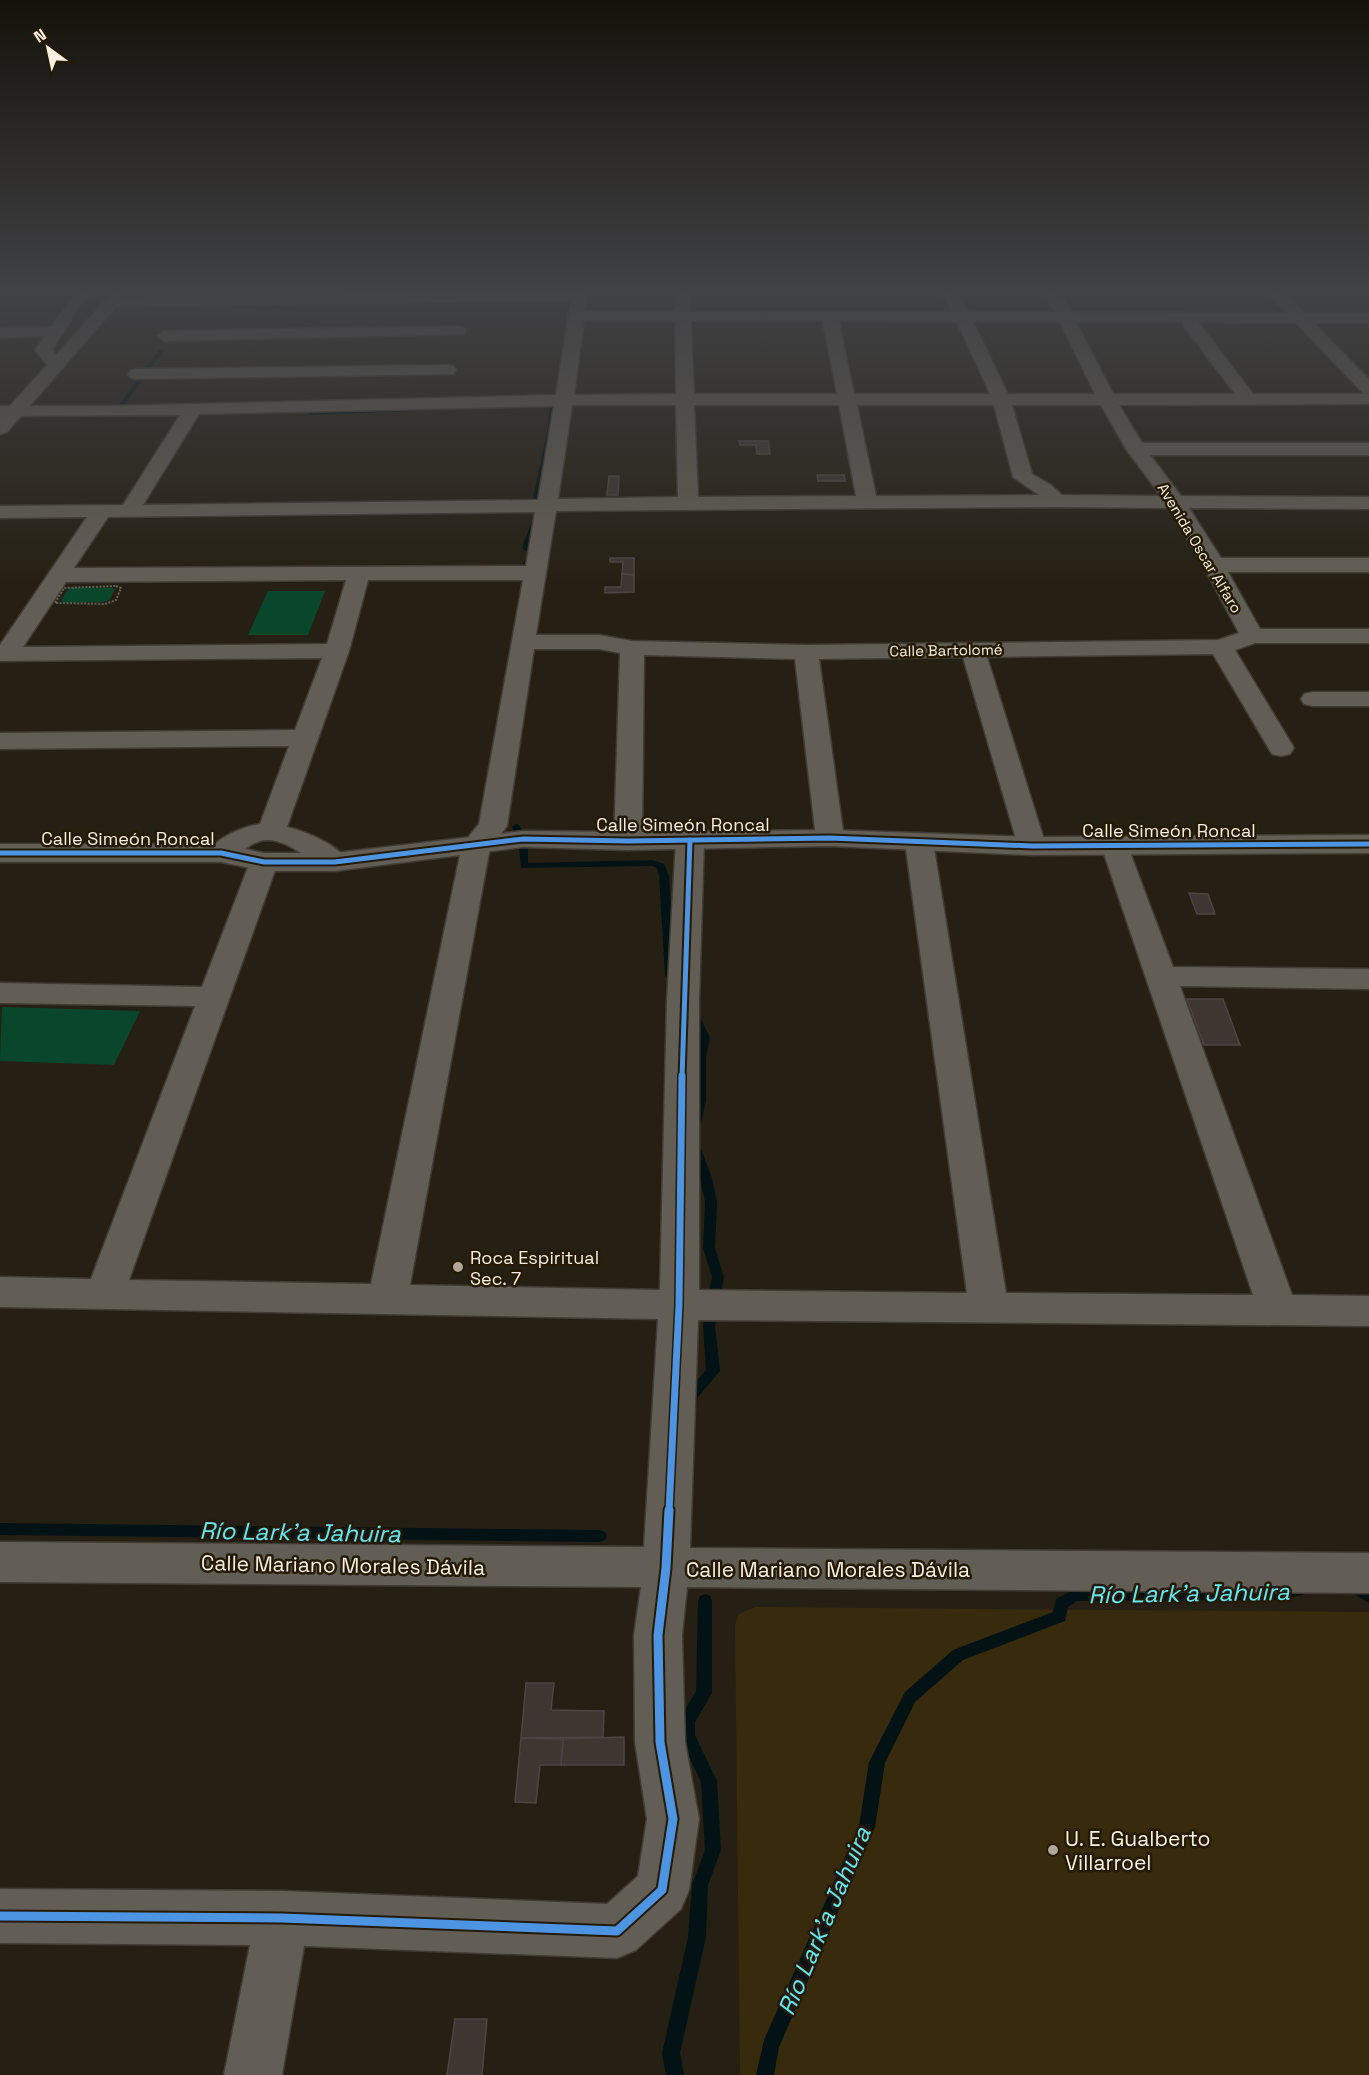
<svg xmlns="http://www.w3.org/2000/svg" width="1369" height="2075" viewBox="0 0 1369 2075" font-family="'Space Grotesk',sans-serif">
<rect width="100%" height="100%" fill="#262014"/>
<polygon fill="#372a0d" points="755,1607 1369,1612 1369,2075 740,2075 735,1625 739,1614"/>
<g fill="#09472d">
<polygon points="73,587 113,588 115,589 109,600 104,602 63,603 61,601 68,589"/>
<polygon points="268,591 325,591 308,635 248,635"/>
<polygon points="2,1007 140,1011 114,1065 0,1061"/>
</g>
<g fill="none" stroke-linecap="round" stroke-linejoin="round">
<g fill="#031315" fill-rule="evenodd">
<polygon points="724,293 729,293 712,301 708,300"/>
<polygon points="159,349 164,350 126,403 140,407 140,409 120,405 120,403"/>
<polygon points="541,403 552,403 555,405 554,426 539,498 543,503 542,509 529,547 536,552 529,564 526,580 522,582 518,580 523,564 529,553 522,548 536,509 537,503 533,498 548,426 549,407 539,406 539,404"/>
<polygon points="300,407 312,411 421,407 424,409 421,411 312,415 298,410 297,409"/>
<polygon points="516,824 519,825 528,839 528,863 653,860 664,864 669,876 675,975 674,977 666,977 665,975 659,876 657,868 652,866 521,868 518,839 512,827"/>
<polygon points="693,1010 698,1013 710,1038 706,1057 706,1101 701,1123 695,1127 689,1123 696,1101 696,1057 700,1038 688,1013"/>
<polygon points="695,1145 699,1146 701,1149 712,1178 717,1202 715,1248 724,1277 715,1326 720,1371 698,1397 696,1406 691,1407 686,1406 684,1395 706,1370 703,1326 712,1277 703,1248 705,1202 700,1178 689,1149 691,1146"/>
<polygon points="0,1523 600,1530 605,1532 607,1536 605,1540 600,1542 0,1535"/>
<polygon points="1352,1579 1369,1589 1369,1603 1347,1590 1345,1585 1347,1580"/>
<polygon points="1298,1584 1303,1585 1305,1590 1303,1595 1273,1600 1077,1601 1068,1607 1065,1621 963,1660 915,1702 885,1763 875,1827 779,2047 774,2075 756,2075 764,2040 859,1826 869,1762 905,1692 953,1650 1053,1612 1056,1599 1075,1589 1273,1588"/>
<polygon points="705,1594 710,1596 712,1601 712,1693 695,1722 695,1735 717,1781 721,1850 708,1885 706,1937 680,2053 684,2075 666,2075 662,2053 688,1937 692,1885 705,1850 701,1782 679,1736 679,1720 696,1691 698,1601 700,1596"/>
</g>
</g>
<g fill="#3d3631" stroke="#4d4543" stroke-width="1.5">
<polygon points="739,441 768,441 770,454 757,454 756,445 740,445"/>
<polygon points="817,475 844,475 845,481 818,481"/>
<polygon points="609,476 619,476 618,495 607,495"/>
<polygon points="610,558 634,558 634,575 622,574 623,562 610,562"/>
<polygon points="622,574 634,575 634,592 605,593 605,587 621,587"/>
<polygon points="1189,893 1208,894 1215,914 1197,914"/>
<polygon points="1187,999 1223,999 1240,1045 1204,1045"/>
<polygon points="526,1683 554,1683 551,1710 604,1711 603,1737 521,1738"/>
<polygon points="624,1737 624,1765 561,1765 563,1739"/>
<polygon points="521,1738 563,1739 561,1765 540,1765 536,1803 515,1802"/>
<polygon points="455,2019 487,2019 482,2075 447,2075"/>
</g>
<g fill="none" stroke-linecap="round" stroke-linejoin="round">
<g stroke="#413c33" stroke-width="3">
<g id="minor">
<path d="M432,293H587L585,311H675V293H689L690,312H952L943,293H958L968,312H1055L1045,293H1060L1071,312L1287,313L1268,293H1284L1304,313H1369V323H1314L1369,379V404L1119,405L1142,443H1369V455H1150L1181,496L1369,497V509L1189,508L1221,558H1369V572H1228L1260,629H1369V643H1255L1235,650L1294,748L1290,754L1281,756L1272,754L1213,654L987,657L1046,846L1042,852L1032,855L1022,852L1018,846L963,657L819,659L844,838L840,844L830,846L820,844L816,838L795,659L644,655L642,841L638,847L628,850L618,847L614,841L620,653L599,649H534L507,826L490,847L410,1285L660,1290L667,1000L676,840L680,834L690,832L700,834L704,840L699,1000V1290L967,1293L905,842L909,836L919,833L929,836L933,842L1006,1293L1253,1295L1101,845L1105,839L1115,836L1125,839L1173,967L1369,969V989L1180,986L1292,1295L1369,1296V1326L698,1320L690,1548L1369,1553V1593L687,1587L682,1635L685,1742L699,1819L689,1890L681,1909L636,1950L617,1958L304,1946L282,2075H224L250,1945L0,1943V1889L282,1891L607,1904L638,1876L647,1819L635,1742L634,1635L641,1587L0,1582V1542L644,1547L658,1319L0,1307V1277L91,1279L195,1006L0,1003V983L202,987L250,862L254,856L264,853L274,856L278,862L129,1280L371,1284L462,845L479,824L523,580H368L349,651L287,827C307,832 337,844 349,862L345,868C316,875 297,840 267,840C244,841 238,866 211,859L207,853C218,837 241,827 260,824L289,746L0,749V733L295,730L322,658L0,661V645L87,517L0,518V506L123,505L180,415L0,416V406H110L556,395L571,300L112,307L104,302L112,297ZM584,321H675L676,394L574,395ZM691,321H823L837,394H694ZM839,321L957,322L990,394H854ZM973,322H1060L1095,394H1008ZM1076,322H1181L1235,394H1113ZM1198,322L1296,323L1363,393L1366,394H1253ZM572,405H676L678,497L558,499ZM694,405H839L856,496L698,497ZM857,405H994L1013,477L1039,495L876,496ZM1012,405H1101L1126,449L1161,496L1062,495L1051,485L1032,474ZM554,406L538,500L143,505L199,414ZM1057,507L1169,508L1203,565L1239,633L1218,640L806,645L632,641L599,635H536L556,511ZM535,512L526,566L74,568L108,517ZM346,580L327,644L23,647L66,582Z"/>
<polygon points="458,326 464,328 466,331 464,334 165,341 157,336 165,331"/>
<polygon points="56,327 64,332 62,335 0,338 0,328"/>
<polygon points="447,365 453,366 456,370 453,374 137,379 131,378 128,374 131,370 137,369"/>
<polygon points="1313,692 1369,692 1369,706 1313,706 1304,704 1301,699 1304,694"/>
</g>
</g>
<g stroke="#413c33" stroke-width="3">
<g id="tertiary">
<polygon points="75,293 92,293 81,304 52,350 56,355 112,293 128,293 7,432 0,434 0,417 47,365 35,350"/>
<polygon points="830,830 1032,837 1369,835 1369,853 1032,855 830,846 628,850 523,847 335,871 264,871 221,862 0,862 0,844 221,844 264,853 335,853 523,831 628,832"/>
</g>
</g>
<polygon stroke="#646056" stroke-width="2" stroke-dasharray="2 1.5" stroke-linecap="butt" points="116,586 121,588 116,600 105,604 55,603 64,588"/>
<use href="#minor" fill="#635e55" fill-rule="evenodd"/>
<use href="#tertiary" fill="#635e55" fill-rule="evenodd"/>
<g stroke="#251a03" stroke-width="9">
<g id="cycleway-far2">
<polyline points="0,853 221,853 264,862 335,862 523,839 628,841 830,838 1032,846 1369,844"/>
<polyline points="682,1078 690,840"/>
</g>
</g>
<g stroke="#251a03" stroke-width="10">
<polyline id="cycleway-far1" points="669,1511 679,1305 682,1076"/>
</g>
<g stroke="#251a03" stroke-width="13">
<polyline id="cycleway" points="0,1916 282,1918 617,1931 662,1890 673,1819 660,1742 658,1635 666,1568 669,1510"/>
</g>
<use href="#cycleway-far2" stroke="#4d94e3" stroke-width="5"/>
<use href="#cycleway-far1" stroke="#4d94e3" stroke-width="7"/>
<use href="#cycleway" stroke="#4d94e3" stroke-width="9"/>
</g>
<linearGradient id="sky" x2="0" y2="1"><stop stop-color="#15120b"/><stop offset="0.5" stop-color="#414245"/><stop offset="1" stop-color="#414245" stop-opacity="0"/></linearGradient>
<rect width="1369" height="583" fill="url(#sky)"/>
<g fill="#aea79a" stroke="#251a03" stroke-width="2">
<circle cx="458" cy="1267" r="6"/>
<circle cx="1053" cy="1850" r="6"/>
</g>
<g text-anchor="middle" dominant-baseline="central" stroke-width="5" stroke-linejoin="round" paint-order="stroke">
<g font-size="15" fill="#f7f0e2" stroke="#251a03">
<text transform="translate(1200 548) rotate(59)">Avenida Oscar Alfaro</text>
<text transform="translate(946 650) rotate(-1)">Calle Bartolomé</text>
</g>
<g font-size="18" fill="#f7f0e2" stroke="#251a03">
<text x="683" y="824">Calle Simeón Roncal</text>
<text x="1169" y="830">Calle Simeón Roncal</text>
<text x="128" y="838">Calle Simeón Roncal</text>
</g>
<g font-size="18" fill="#f7f0e2" stroke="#251a03" text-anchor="start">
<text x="470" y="1257">Roca Espiritual<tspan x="470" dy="21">Sec. 7</tspan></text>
</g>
<g font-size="21" fill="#f7f0e2" stroke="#251a03">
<text transform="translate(343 1565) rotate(1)">Calle Mariano Morales Dávila</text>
<text x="828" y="1569">Calle Mariano Morales Dávila</text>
</g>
<g font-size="21" fill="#f7f0e2" stroke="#251a03" text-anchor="start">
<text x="1065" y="1838">U. E. Gualberto<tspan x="1065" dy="24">Villarroel</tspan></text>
</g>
<g font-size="24" font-style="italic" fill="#64e8f6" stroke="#251a03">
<text transform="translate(300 1532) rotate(1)">Río Lark’a Jahuira</text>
<text transform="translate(1189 1593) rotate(-1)">Río Lark’a Jahuira</text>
<text transform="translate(824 1921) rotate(-67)">Río Lark’a Jahuira</text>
</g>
</g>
<g transform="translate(48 48) rotate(327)" stroke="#251a03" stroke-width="4.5" paint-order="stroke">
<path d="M0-4.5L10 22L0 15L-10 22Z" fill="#f7f0e2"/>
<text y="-9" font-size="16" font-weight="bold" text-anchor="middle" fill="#f7f0e2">N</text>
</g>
</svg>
